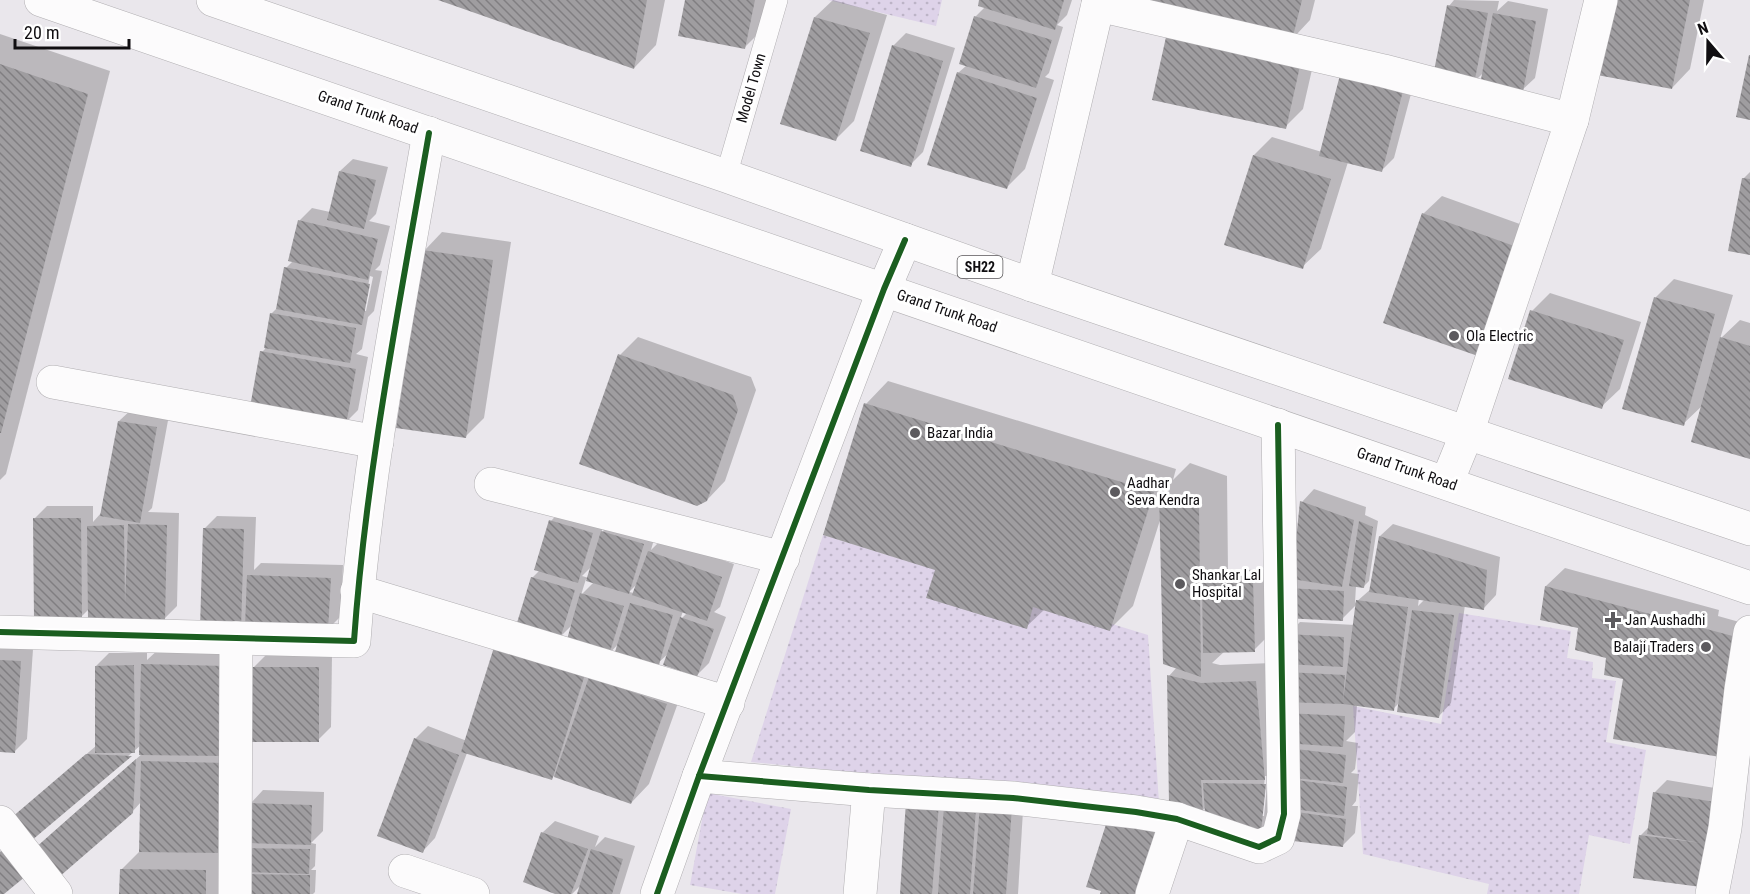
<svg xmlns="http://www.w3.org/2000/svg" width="1750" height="894" viewBox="0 0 1750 894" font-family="'Roboto Condensed',sans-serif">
<defs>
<pattern id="grass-dots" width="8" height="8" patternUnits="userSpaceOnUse" patternTransform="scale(1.5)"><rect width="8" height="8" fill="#ded3e9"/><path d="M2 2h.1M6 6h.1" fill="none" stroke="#bdb4c7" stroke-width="1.8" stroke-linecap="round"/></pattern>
<pattern id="building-back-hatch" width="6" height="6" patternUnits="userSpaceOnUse" patternTransform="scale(1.5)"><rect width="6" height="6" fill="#9f9da0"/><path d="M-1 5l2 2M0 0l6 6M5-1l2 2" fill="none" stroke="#807e81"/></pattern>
</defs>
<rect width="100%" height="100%" fill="#eae7ec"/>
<g fill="url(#grass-dots)">
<polygon points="828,0 942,0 936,26"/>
<polygon points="823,535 1148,635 1159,803 751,762"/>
<polygon points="1459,613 1571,631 1567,658 1593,662 1592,678 1616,681 1606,742 1646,750 1630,844 1589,835 1579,894 1487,894 1489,884 1363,854 1353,706 1441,724"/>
<polygon points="707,793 791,809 775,894 742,894 690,885"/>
</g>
<g fill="#0003" fill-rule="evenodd">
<polygon points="442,0 665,0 656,45 634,68"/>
<polygon points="687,0 769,0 763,29 745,47"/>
<polygon points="833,0 887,15 854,121 836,139 815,17"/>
<polygon points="981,0 1072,0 1067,15 1057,25 1063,27 1049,73 1045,77 1054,80 1025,169 1006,188 958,73 967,65 975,17 985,7"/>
<polygon points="1129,0 1315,0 1310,20 1297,34 1319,39 1303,109 1285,127 1170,28"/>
<polygon points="1454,0 1499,1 1497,11 1508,1 1548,9 1535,78 1522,90 1484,72 1473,83 1449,6"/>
<polygon points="1614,0 1704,0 1690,69 1672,88"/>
<polygon points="906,33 955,48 923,152 910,165 893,46"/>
<polygon points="0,34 110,71 6,474 0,480"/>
<polygon points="1416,75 1394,158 1382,170 1348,162 1321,249 1302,267 1254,155 1272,137 1322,152"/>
<path d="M353,159L388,167L376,214L369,221L390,226L380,265L375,270L382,271L374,311L368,317L362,349L356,354L368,357L358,410L345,423L262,352L265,349L271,314L278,307L286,268L293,261L299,221L312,208L330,212L340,171ZM370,276L373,277L366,311H363Z"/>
<polygon points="1750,172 1750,253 1743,179"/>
<polygon points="1442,196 1534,229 1496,336 1423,214"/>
<polygon points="442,232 511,242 484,418 466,436 424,251"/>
<polygon points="1674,279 1733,295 1720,339 1740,320 1750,323 1750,458 1703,405 1683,424 1624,408 1656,297"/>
<polygon points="1550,293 1641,322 1620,389 1601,407 1532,311"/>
<polygon points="638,337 751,377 756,390 725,481 707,500 620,355"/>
<path d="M888,381L1176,469L1173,480L1190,463L1227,476L1228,571L1265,569L1267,637L1254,650L1225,651L1212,663L1220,665L1274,663L1273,818L1261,831L1206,807L1202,811L1169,676L1177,667L1161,517L1133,606L1110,629L1045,609L1026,627L937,569L866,404ZM1265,776H1268L1264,816H1261Z"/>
<polygon points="132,409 169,415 152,508 148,512 179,513 177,606 164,619 89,609 81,617 34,519 47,506 93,506 93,522 101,513 119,421"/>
<path d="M1314,489L1366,507L1365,515L1378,521L1369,581L1363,587L1356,586L1355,603L1372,588L1380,536L1393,524L1500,557L1496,595L1484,608L1465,605L1451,703L1439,716L1400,702L1393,709L1357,705L1355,732L1346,741L1358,743L1355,769L1351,773L1359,774L1356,801L1352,806H1358L1355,833L1342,846L1287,838V635L1300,622L1355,625L1357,604L1342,619L1286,617L1297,578L1302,502ZM1419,598L1425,599L1418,606Z"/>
<path d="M563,508L605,521L601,533L615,519L656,532L651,550L662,539L734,564L720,607L714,612L726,617L709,663L696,676L670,652L658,663L619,643L609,654L684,686L649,784L631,803L554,776L551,778L467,753L435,838L423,851L415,739L428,726L467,741L517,627L532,578L540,570L551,521ZM592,566L589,578L582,576ZM586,579L594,582L581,595ZM638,583L634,593L629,592ZM683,611L687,613L680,620ZM573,624L568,642L558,639Z"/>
<polygon points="217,516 256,517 254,570 261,563 343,565 341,616 328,629 240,627 205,528"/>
<polygon points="1565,568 1719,610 1718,616 1750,625 1750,668 1624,677 1579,627 1542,619 1546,586"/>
<polygon points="0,647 33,649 27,739 14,752 0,751"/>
<polygon points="161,647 244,648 223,894 121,894 121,870 140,851 141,802 132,812 49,836 143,753 141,745 31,839 13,818 97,745 96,666 109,653 147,653 147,660"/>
<polygon points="266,655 332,655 331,727 318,740 253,668"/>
<polygon points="1667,780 1727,790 1713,872 1640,836 1649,827 1654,793"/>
<polygon points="263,790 324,792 323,831 311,843 316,844 315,866 311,870 316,870 315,892 313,894 245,894 251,803"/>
<polygon points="1024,794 1018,894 901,894 908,802"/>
<polygon points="555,821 599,836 595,847 605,837 635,846 620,894 579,894 582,884 572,894 559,894 542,833"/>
</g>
<g fill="url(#building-back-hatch)">
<polygon points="438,0 647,0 634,69"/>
<polygon points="685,0 755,0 745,49 678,36"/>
<polygon points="979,0 1064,0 1055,30 978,6"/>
<polygon points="1126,0 1302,0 1292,40"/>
<polygon points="1612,0 1690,0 1672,89 1597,75"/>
<polygon points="1447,5 1488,13 1474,84 1433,76"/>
<polygon points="1493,13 1536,21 1523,92 1480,85"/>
<polygon points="974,16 1052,40 1036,88 959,64"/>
<polygon points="814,17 870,33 836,141 780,124"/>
<polygon points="1168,28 1302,57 1286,129 1152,100"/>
<polygon points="892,45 943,61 911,167 860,151"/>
<polygon points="1749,55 1750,55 1750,120 1736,117"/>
<polygon points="0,64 88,94 1,433 0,433"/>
<polygon points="1341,71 1404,87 1382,172 1319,156"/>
<polygon points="957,72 1037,98 1007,189 927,165"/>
<polygon points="1253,155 1331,179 1303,269 1224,245"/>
<polygon points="339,171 376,180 364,229 327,220"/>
<polygon points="1742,178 1750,179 1750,255 1728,251"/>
<polygon points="1422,213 1517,247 1478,356 1383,323"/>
<polygon points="298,220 378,239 368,280 288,261"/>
<polygon points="422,250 493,260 466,438 396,428"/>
<polygon points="284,267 370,284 362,325 276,309"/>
<polygon points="1654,297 1715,314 1684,426 1622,409"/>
<polygon points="1530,310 1624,340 1602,409 1508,379"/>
<polygon points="270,313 356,328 350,363 264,348"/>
<polygon points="1720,337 1750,346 1750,459 1691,442"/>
<polygon points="260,351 356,369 346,425 250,407"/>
<polygon points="618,354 733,395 738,410 707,501 697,506 579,464"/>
<polygon points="864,403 1154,492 1110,631 1033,607 1027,629 926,598 935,570 823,535"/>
<polygon points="118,421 157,427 140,523 100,516"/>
<polygon points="1159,491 1199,504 1201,677 1163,664"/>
<polygon points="1300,501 1354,520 1342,587 1292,579"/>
<polygon points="33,518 81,518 82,618 34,619"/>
<polygon points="549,520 593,533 578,583 534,570"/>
<polygon points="1359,521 1373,527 1364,588 1349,586"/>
<polygon points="128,524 167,525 165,621 88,620 87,526 124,525 125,604"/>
<polygon points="203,528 244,529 241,629 200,628"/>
<polygon points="601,531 644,544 629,594 586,581"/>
<polygon points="1379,536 1487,570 1484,610 1369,592"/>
<polygon points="648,551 722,577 707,621 632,595"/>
<polygon points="247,575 331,578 328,630 245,627"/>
<polygon points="531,577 575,590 560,639 516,626"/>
<polygon points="1253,581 1255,652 1203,653 1202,583"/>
<polygon points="1545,586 1744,639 1726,758 1613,739 1623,679 1604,675 1606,658 1575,650 1578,628 1540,620"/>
<polygon points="1286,588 1344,591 1343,621 1284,618"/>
<polygon points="580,593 624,606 609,655 566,643"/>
<polygon points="1356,600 1408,607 1394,711 1343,704 1284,702 1286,672 1345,675 1343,701"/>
<polygon points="630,603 673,615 659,665 615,652"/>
<polygon points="1412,610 1454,615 1439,718 1397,712"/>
<polygon points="680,617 714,629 697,677 663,665"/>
<polygon points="1286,634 1344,637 1343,667 1284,664"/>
<polygon points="495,644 586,671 552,780 461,752"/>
<polygon points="0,660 21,661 15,753 0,752"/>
<polygon points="141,664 226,666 224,756 139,755"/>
<polygon points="134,665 135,753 95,753 95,666"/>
<polygon points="252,667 319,667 319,742 251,742"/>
<polygon points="1167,675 1201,683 1256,681 1265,780 1201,780 1203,813 1169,804"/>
<polygon points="589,677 667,704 631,804 554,777"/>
<polygon points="1286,713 1345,716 1343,747 1284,743"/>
<polygon points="414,738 459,755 423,853 377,836"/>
<polygon points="1288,748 1346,755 1343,783 1285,777"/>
<polygon points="86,754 132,756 31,841 11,818"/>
<polygon points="136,759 133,813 59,877 34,849"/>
<polygon points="141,761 226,763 224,853 139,852"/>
<polygon points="1290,779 1347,787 1344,816 1287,808"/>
<polygon points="1203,783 1266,784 1261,832 1205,814"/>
<polygon points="1653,792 1715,802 1701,887 1633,878 1639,835 1701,843 1647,834"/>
<polygon points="906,801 939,803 932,894 900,894"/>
<polygon points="249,803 312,805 311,845 248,843"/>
<polygon points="980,804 1012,806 1006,894 973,894"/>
<polygon points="944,806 976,808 970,894 938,894"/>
<polygon points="1290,811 1346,819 1343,847 1285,840"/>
<polygon points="1109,815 1160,831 1140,894 1100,894 1101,891 1086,887"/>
<polygon points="541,832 588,849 571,894 555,894 523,882"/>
<polygon points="244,848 310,849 309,874 244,872"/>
<polygon points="3,849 26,876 4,894 0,894 0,852"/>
<polygon points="591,849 623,859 612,894 577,894"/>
<polygon points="120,869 206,870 206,894 119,894"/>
<polygon points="244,874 310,875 310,894 244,894"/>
</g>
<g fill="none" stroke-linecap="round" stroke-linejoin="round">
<g stroke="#b0aeb1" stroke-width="22">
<polyline id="service" points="726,176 777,0"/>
</g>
<g stroke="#b0aeb1" stroke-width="34">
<g id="minor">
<polyline points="1098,5 1384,71 1572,120"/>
<polyline points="1032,285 1099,0"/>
<polyline points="53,382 377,442"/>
<polyline points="1447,482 1467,433 1572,120 1601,0"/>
<polyline points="491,484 783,558"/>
<polyline points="357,591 728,703"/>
<path d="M0,632L354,641C366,471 400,302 429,133"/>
<polyline points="699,776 869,790 1013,798 1136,812 1177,819 1259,847 1278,838 1284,814 1278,425"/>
<polyline points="0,822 56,894"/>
<polyline points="405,871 473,894"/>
<polyline points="235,894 236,638"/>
<polyline points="657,894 699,776 884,289 905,240"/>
<polyline points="860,894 869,790"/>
<polyline points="1152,894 1177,819"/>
<polyline points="1712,894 1725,828 1741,689 1750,632"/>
</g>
</g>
<g stroke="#b0aeb1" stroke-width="34">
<g id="trunk">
<polyline points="41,0 1750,588"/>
<polyline points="213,0 726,176 1032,285 1750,529"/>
</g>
</g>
<use href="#service" stroke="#fcfbfc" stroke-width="21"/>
<use href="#minor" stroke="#fcfbfc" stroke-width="33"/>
<use href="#trunk" stroke="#fcfbfc" stroke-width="33"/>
<g stroke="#fff" stroke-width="10">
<g id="cycleway">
<path d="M0,632L354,641C366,471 400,302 429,133"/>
<polyline points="699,776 869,790 1013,798 1136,812 1177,819 1259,847 1278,838 1284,814 1278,425"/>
<polyline points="657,894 699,776 884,289 905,240"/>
</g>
</g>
<use href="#cycleway" stroke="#1b5e20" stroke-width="6"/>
</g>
<g fill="#5c5a5e" stroke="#fff" stroke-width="2">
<circle cx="1454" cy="336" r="6"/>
<circle cx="915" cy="433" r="6"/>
<circle cx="1115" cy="492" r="6"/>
<circle cx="1180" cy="584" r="6"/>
<path d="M1610 611h6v6h6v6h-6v6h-6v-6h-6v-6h6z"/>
<circle cx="1706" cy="647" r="6"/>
</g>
<g text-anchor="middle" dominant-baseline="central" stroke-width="6" stroke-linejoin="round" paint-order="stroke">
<rect fill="#fff" stroke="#585658" stroke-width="1.5" x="957.5" y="256" width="45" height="22" rx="4.5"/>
<g font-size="14" font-weight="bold" fill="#100e11">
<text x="980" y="267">SH22</text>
</g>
<g font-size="15" fill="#100e11" stroke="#fff">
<text transform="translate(751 88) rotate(-74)">Model Town</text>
<text transform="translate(368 112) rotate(19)">Grand Trunk Road</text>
<text transform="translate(947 311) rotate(19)">Grand Trunk Road</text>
<text transform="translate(1407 469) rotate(19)">Grand Trunk Road</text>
</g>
<g font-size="15" fill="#100e11" stroke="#fff" text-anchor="start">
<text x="1466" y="336">Ola Electric</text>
<text x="927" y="433">Bazar India</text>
<text x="1127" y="483">Aadhar<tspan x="1127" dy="17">Seva Kendra</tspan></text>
<text x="1192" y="575">Shankar Lal<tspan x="1192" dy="17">Hospital</tspan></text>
<text x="1625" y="620">Jan Aushadhi</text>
<text x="1694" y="647" text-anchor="end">Balaji Traders</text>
</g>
</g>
<g transform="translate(1708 42) rotate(340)" stroke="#ffffff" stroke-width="4.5" paint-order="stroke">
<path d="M0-4.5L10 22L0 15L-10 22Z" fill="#100e11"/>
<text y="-9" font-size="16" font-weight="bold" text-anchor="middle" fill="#100e11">N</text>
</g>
<path d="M15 39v9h114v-9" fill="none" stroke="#100e11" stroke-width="3"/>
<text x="24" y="39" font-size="18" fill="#100e11" stroke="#ffffff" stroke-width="4.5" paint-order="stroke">20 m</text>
</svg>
